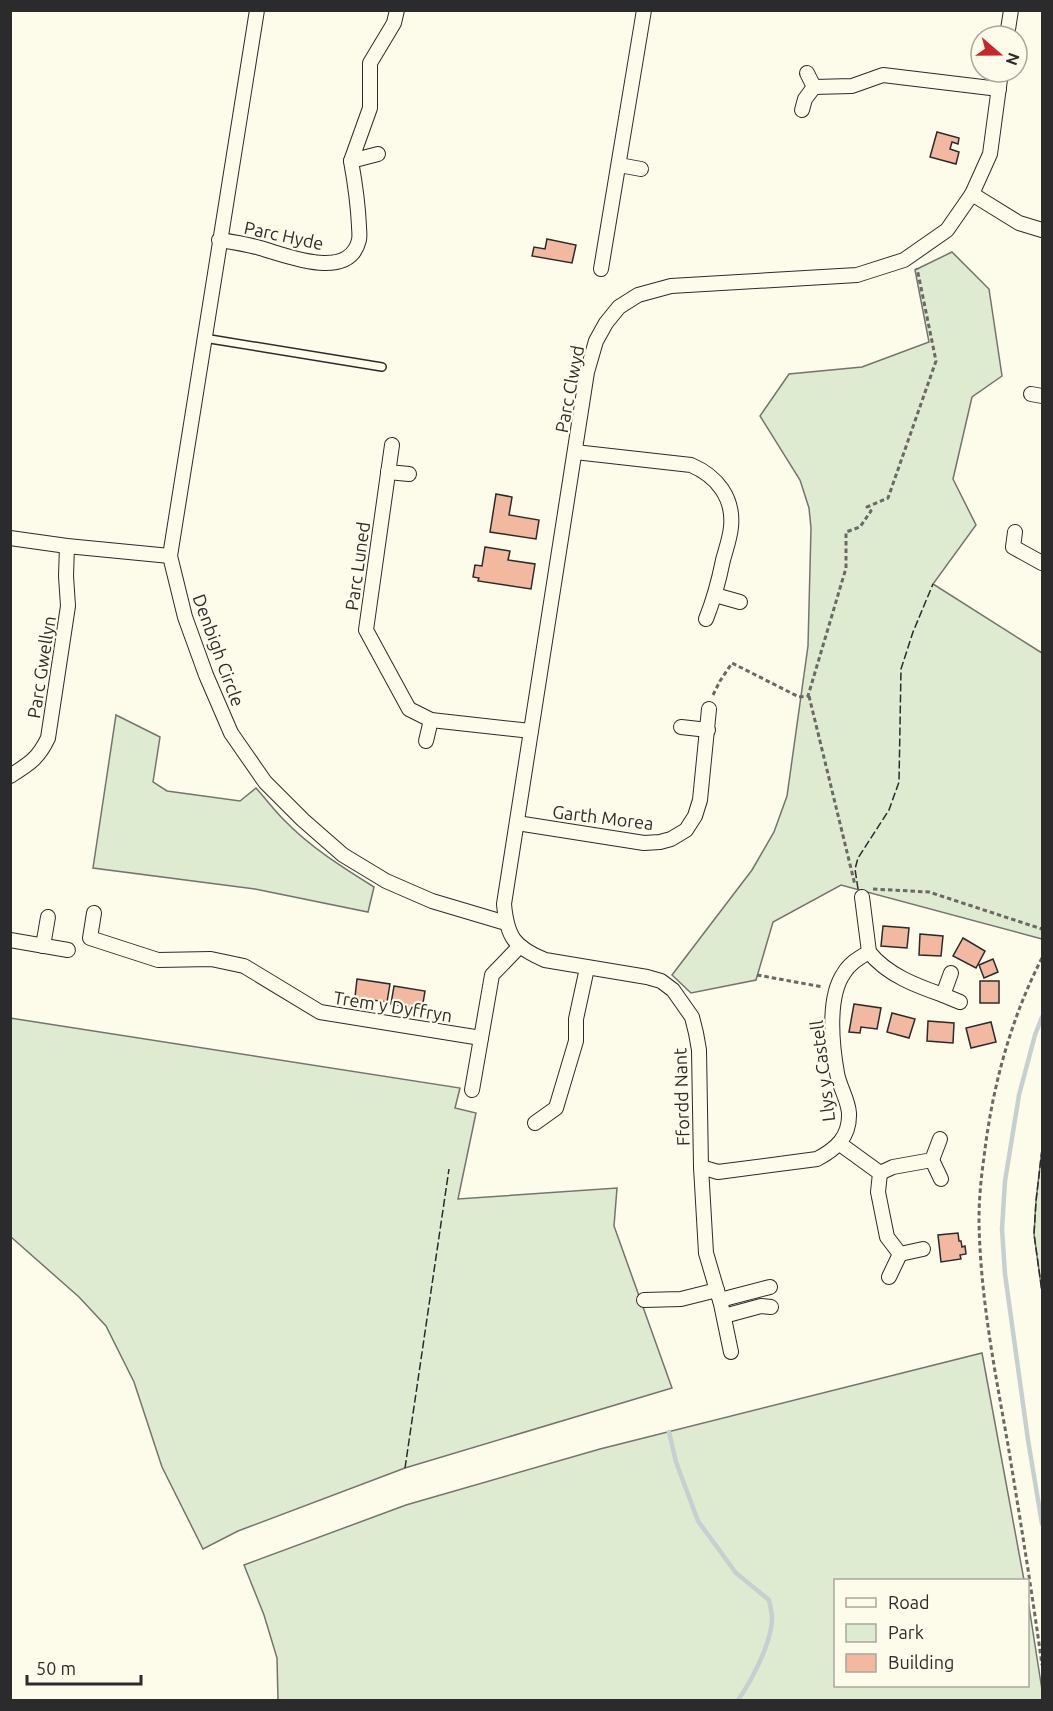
<svg xmlns="http://www.w3.org/2000/svg" width="1053" height="1711" viewBox="0 0 1053 1711" font-family="Ubuntu,sans-serif">
<rect width="100%" height="100%" fill="#fdfbea"/>
<g fill="#deebd1" stroke="#74746e" stroke-width="1.5">
<polygon points="952,252 989,289 1002,376 972,397 953,479 976,525 933,584 1042,653 1042,939 841,885 773,922 756,980 691,993 672,975 752,870 774,832 787,796 808,646 811,528 809,508 800,480 760,416 789,374 862,367 929,342 915,270"/>
<path d="M116,715L160,737L153,782L167,791L240,801L256,788C265,798 274,810 284,820C310,847 342,867 374,887L368,912L255,889L93,868Z"/>
<polygon points="10,1018 460,1088 455,1108 476,1113 458,1199 617,1188 614,1226 672,1388 405,1468 238,1531 203,1549 162,1467 134,1382 106,1326 79,1297 11,1237"/>
<polygon points="1042,1149 1042,1292 1034,1234 1036,1201"/>
<polygon points="982,1353 1024,1580 836,1580 836,1686 1028,1686 1028,1600 1042,1690 1042,1700 278,1700 277,1658 264,1615 244,1565 406,1505 600,1449"/>
</g>
<g fill="none" stroke-linecap="round" stroke-linejoin="round">
<g stroke="#c7d0d0" stroke-width="4.5">
<polyline points="1042,1017 1035,1035 1019,1095 1005,1181 1002,1229 1005,1274 1028,1440 1042,1524"/>
<path d="M669,1432L676,1462L698,1521L736,1573L769,1600C770,1606 772,1612 772,1618C772,1642 751,1682 738,1700"/>
</g>
</g>
<g fill="#f2b8a0" stroke="#2b2b2b" stroke-width="1.5">
<polygon points="937,132 959,138 958,144 952,142 950,149 959,152 956,164 930,157"/>
<polygon points="547,239 576,245 572,263 532,256 534,247 545,249"/>
<polygon points="496,494 512,497 509,515 539,520 536,539 490,532"/>
<polygon points="485,547 510,551 508,560 535,564 531,589 478,581 479,578 473,577 475,565 482,566"/>
<polygon points="883,926 909,928 907,948 881,946"/>
<polygon points="920,934 943,936 941,956 919,955"/>
<polygon points="963,938 985,951 976,968 953,956"/>
<polygon points="993,959 998,972 984,978 979,965"/>
<polygon points="357,979 390,984 387,1002 372,1000 372,1001 355,997"/>
<rect x="980" y="981" width="19" height="22"/>
<polygon points="394,986 425,991 422,1009 391,1004"/>
<polygon points="854,1004 881,1008 877,1029 861,1027 860,1033 849,1032"/>
<polygon points="892,1013 915,1019 909,1038 887,1032"/>
<polygon points="928,1021 954,1023 953,1043 927,1041"/>
<polygon points="991,1022 996,1042 971,1048 966,1028"/>
<polygon points="958,1233 959,1241 961,1241 962,1247 965,1246 966,1254 960,1255 961,1259 941,1262 938,1235"/>
</g>
<g fill="none" stroke-linecap="round" stroke-linejoin="round">
<g stroke="#2b2b2b" stroke-width="10">
<polyline id="service" points="204,338 382,367"/>
</g>
<g stroke="#2b2b2b" stroke-width="16">
<g id="minor">
<polyline points="257,10 170,556 185,617 206,675 231,733 265,782 303,820 343,855 386,881 432,901 506,923"/>
<polyline points="1007,36 1011,10"/>
<polyline points="807,73 814,87 852,86 883,75 999,89"/>
<polyline points="802,110 805,99 814,87"/>
<polyline points="378,154 351,161 370,108 370,63 394,23 397,10"/>
<polyline points="619,165 641,169"/>
<polyline points="972,194 1019,223 1042,230"/>
<path d="M219,240C233,242 247,244 260,248C286,255 349,282 359,240C360,235 359,230 359,226C358,204 355,183 351,161"/>
<polyline points="601,269 644,10"/>
<polyline points="1031,394 1042,396"/>
<polyline points="392,445 366,630 409,709 431,720 531,731"/>
<path d="M575,452L691,465C717,476 734,498 731,527C730,538 726,549 723,560C719,580 714,599 706,619"/>
<polyline points="388,472 409,474"/>
<polyline points="1015,532 1013,547 1042,563"/>
<polyline points="10,538 67,546 170,556"/>
<polyline points="715,595 740,602"/>
<polyline points="681,727 708,730"/>
<polyline points="426,741 431,720"/>
<path d="M10,776C29,764 38,759 48,738L68,606L66,576L67,546"/>
<polyline points="517,823 644,843 660,842 671,839 686,830 695,816 700,800 709,709"/>
<polyline points="94,913 90,938 158,960 211,959 244,966 320,1012 481,1038"/>
<polyline points="10,940 68,950"/>
<polyline points="43,946 48,917"/>
<path d="M869,952C887,975 917,986 943,995L951,973"/>
<polyline points="943,995 960,1002"/>
<polyline points="472,1090 492,975 520,946"/>
<polyline points="535,1123 556,1108 576,1041 576,1019 587,968"/>
<polyline points="840,1144 880,1173 878,1192 887,1237 900,1254 889,1277"/>
<polyline points="932,1160 941,1179"/>
<path d="M701,1167L718,1172L817,1159C836,1149 850,1137 849,1113C848,1099 839,1086 837,1073C832,1045 827,997 844,973C850,963 859,958 869,952L862,897"/>
<polyline points="880,1173 893,1167 932,1160 940,1139"/>
<polyline points="900,1254 923,1249"/>
<polyline points="644,1300 681,1299 717,1290"/>
<polyline points="720,1300 770,1287"/>
<polyline points="724,1316 761,1306 771,1307"/>
<path d="M731,1352L721,1304L706,1253L701,1167L699,1050L696,1033L692,1017L673,990L661,981L647,977L545,960C514,947 507,937 504,904L587,372L596,341L606,323L619,307L638,295L671,286L857,275L904,260L947,230L972,194L990,154L1001,72"/>
</g>
</g>
<g stroke="#6a6964" stroke-width="3" stroke-dasharray="4.5 3" stroke-linecap="butt">
<polyline points="713,695 720,681 732,663 799,697 808,696 846,568 846,532 860,527 871,511 867,507 888,498 936,361 917,268"/>
<polyline points="809,696 855,885"/>
<polyline points="873,889 929,892 1042,929"/>
<path d="M1042,958C1010,1020 992,1089 984,1157C981,1178 979,1199 979,1220C980,1296 995,1371 1008,1445C1020,1518 1032,1592 1042,1665"/>
<polyline points="757,975 823,987"/>
</g>
<use href="#service" stroke="#fdfbea" stroke-width="7"/>
<use href="#minor" stroke="#fdfbea" stroke-width="14"/>
<g stroke="#2b2b2b" stroke-width="1.5" stroke-dasharray="8 3" stroke-linecap="butt">
<polyline points="858,889 855,869 858,858 889,810 899,782 901,669 913,632 933,584"/>
<polyline points="1042,1149 1036,1201 1034,1234 1042,1292"/>
<polyline points="405,1468 449,1169"/>
</g>
</g>
<g text-anchor="middle" dominant-baseline="central" stroke-width="4.5" stroke-linejoin="round" paint-order="stroke">
<g font-size="18" fill="#2b2b2b" stroke="#fdfbea">
<text transform="translate(284 235) rotate(12)">Parc Hyde</text>
<text transform="translate(569 389) rotate(-79)">Parc Clwyd</text>
<text transform="translate(357 566) rotate(-82)">Parc Luned</text>
<text transform="translate(219 650) rotate(70)">Denbigh Circle</text>
<text transform="translate(41 667) rotate(-81)">Parc Gwellyn</text>
<text transform="translate(603 817) rotate(7)">Garth Morea</text>
<text transform="translate(393 1006) rotate(9)">Trem y Dyffryn</text>
<text transform="translate(822 1071) rotate(-97)">Llys y Castell</text>
<text transform="translate(681 1097) rotate(-92)">Ffordd Nant</text>
</g>
</g>
<rect width="1053" height="1711" fill="none" stroke="#2b2b2b" stroke-width="24"/>
<rect x="834" y="1579" width="195" height="108" fill="#fdfbea" stroke="#a9a89e" stroke-width="1.5"/>
<rect x="846" y="1598" width="30" height="9" fill="#fdfbea" stroke="#a9a89e" stroke-width="1.5"/>
<text x="888" y="1609" font-size="18" fill="#2b2b2b">Road</text>
<rect x="846" y="1624" width="30" height="18" fill="#deebd1" stroke="#a9a89e" stroke-width="1.5"/>
<text x="888" y="1639" font-size="18" fill="#2b2b2b">Park</text>
<rect x="846" y="1654" width="30" height="18" fill="#f2b8a0" stroke="#a9a89e" stroke-width="1.5"/>
<text x="888" y="1669" font-size="18" fill="#2b2b2b">Building</text>
<g transform="translate(999 54) rotate(110)"><circle r="28" fill="#fdfbea" stroke="#a9a89e" stroke-width="1.5"/>
<path d="M0-4.5L10 22L0 15L-10 22Z" fill="#c62828"/>
<text y="-9" font-size="16" font-weight="bold" text-anchor="middle" fill="#2b2b2b">N</text>
</g>
<path d="M27 1675v9h114v-9" fill="none" stroke="#2b2b2b" stroke-width="3"/>
<text x="36" y="1675" font-size="18" fill="#2b2b2b" stroke="#fdfbea" stroke-width="4.5" paint-order="stroke">50 m</text>
</svg>
